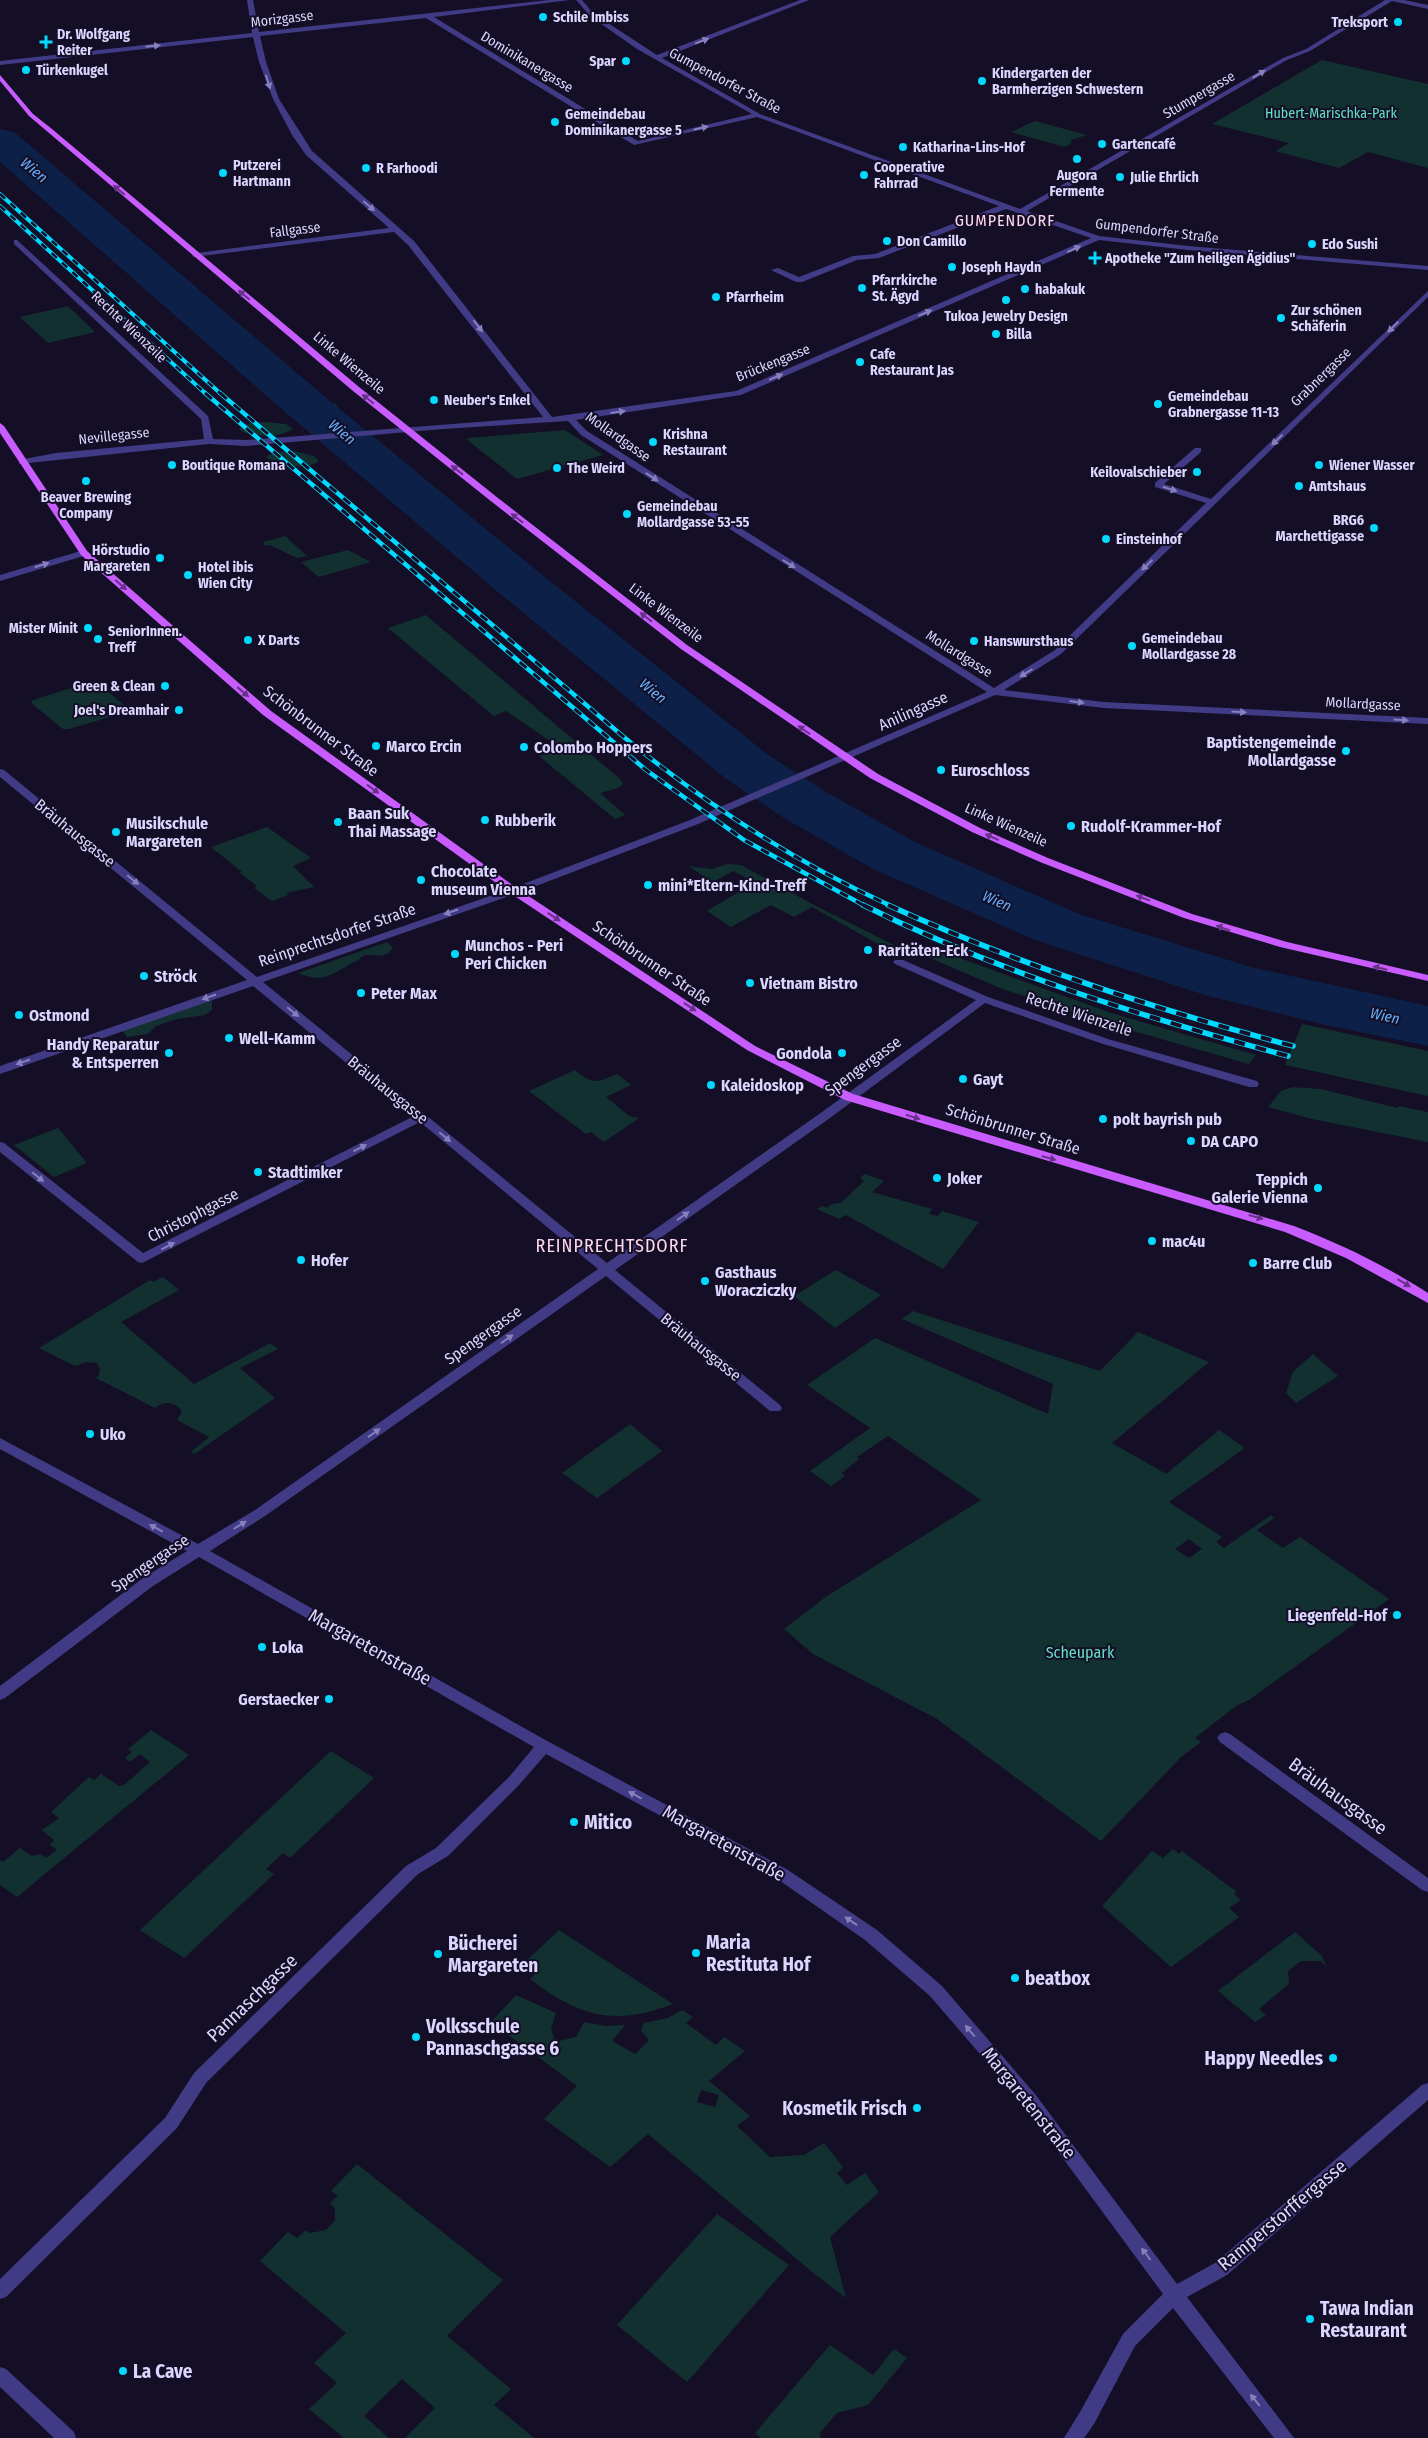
<svg xmlns="http://www.w3.org/2000/svg" width="1428" height="2438" viewBox="0 0 1428 2438" font-family="'Fira Sans Condensed',sans-serif">
<rect width="100%" height="100%" fill="#140f26"/>
<g fill="#123030" fill-rule="evenodd">
<polygon points="1322,60 1428,84 1428,168 1368,152 1339,168 1275,151 1289,143 1212,124"/>
<polygon points="1035,121 1087,135 1071,140 1070,141 1072,143 1065,147 1011,132"/>
<polygon points="68,306 95,332 48,343 20,317"/>
<path d="M329,403L336,404L339,408C328,417 298,422 285,413L295,406Z"/>
<path d="M333,419L353,422L355,426C346,435 311,436 302,426L312,421Z"/>
<path d="M265,422L286,424L293,429C282,437 250,439 239,429L245,424Z"/>
<polygon points="565,430 603,455 517,479 467,440 468,438"/>
<path d="M294,451L314,456L319,461C308,470 277,467 266,457L274,452Z"/>
<polygon points="285,536 307,556 297,558 270,545 265,546 263,542"/>
<polygon points="348,550 371,562 319,577 301,562"/>
<polygon points="426,615 620,779 623,784 618,788 600,793 625,815 615,819 539,756 560,748 506,711 494,716 388,628"/>
<polygon points="90,682 96,682 129,709 127,712 69,729 63,729 31,703 33,700"/>
<polygon points="267,827 311,858 293,866 314,887 286,893 288,895 272,901 254,888 257,886 240,873 242,872 211,847"/>
<polygon points="727,864 741,865 814,905 894,945 887,949 812,907 794,917 771,905 731,927 707,911 755,882 733,871 713,882 688,866 712,869"/>
<polygon points="913,941 1111,1013 1256,1055 1249,1064 1105,1023 1000,988 909,949 907,945"/>
<path d="M387,942L393,948C383,961 376,953 365,955C364,955 358,960 356,961C331,974 325,984 298,973Z"/>
<polygon points="212,1000 212,1010 205,1015 177,1019 156,1026 148,1034 127,1037 122,1030"/>
<polygon points="1302,1024 1428,1051 1428,1096 1285,1065"/>
<path d="M575,1070C593,1085 596,1083 617,1074L631,1085L606,1097L629,1116L639,1118L604,1142L591,1132L586,1134L529,1091Z"/>
<polygon points="1292,1087 1321,1089 1397,1108 1399,1106 1428,1112 1428,1142 1312,1119 1268,1107 1281,1091"/>
<polygon points="58,1128 87,1163 54,1177 14,1145"/>
<polygon points="865,1174 884,1181 872,1192 932,1209 929,1214 938,1216 942,1211 979,1222 943,1269 846,1215 839,1219 817,1209 822,1206 827,1208 832,1204 841,1203 864,1181 860,1177"/>
<polygon points="836,1270 881,1295 835,1328 794,1296"/>
<path d="M163,1277L179,1290L121,1322L194,1384L270,1343L278,1349L240,1368L275,1398L194,1454L191,1452L209,1437L177,1420L182,1411C175,1402 164,1400 155,1408L96,1378L99,1375L100,1369L97,1363L87,1362L75,1366L39,1348L150,1280L153,1282Z"/>
<path d="M913,1311L1100,1371L1138,1332L1209,1362L1112,1443L1166,1474L1219,1430L1245,1448L1169,1502L1222,1537L1216,1542L1224,1548L1271,1515L1274,1518L1257,1530L1283,1548L1300,1537L1389,1599L1249,1700L1236,1706L1195,1738L1201,1742L1181,1757L1101,1841L937,1719L813,1654L784,1629L827,1596L981,1500L888,1436L857,1457L859,1459L842,1473L845,1476L831,1486L810,1471L870,1428L807,1385L875,1338L1048,1414L1053,1384L902,1319ZM1189,1539L1202,1549L1189,1558L1175,1549Z"/>
<polygon points="1313,1354 1338,1376 1296,1403 1286,1393 1293,1372"/>
<polygon points="630,1424 662,1451 597,1498 562,1473"/>
<polygon points="151,1730 189,1755 17,1897 0,1885 0,1860 3,1862 20,1848 32,1856 40,1854 46,1858 57,1850 50,1845 54,1840 42,1830 59,1818 51,1812 89,1777 94,1780 101,1774 119,1786 124,1785 150,1762 140,1754 130,1762 125,1758 132,1752 128,1749"/>
<polygon points="331,1751 374,1778 290,1858 283,1853 266,1869 274,1874 184,1958 140,1930"/>
<polygon points="1173,1849 1179,1854 1182,1851 1237,1892 1234,1894 1241,1900 1229,1908 1239,1917 1171,1967 1102,1906 1152,1851 1163,1858"/>
<path d="M559,1930L673,2004C614,2027 578,2016 530,1979L539,1971L525,1962Z"/>
<polygon points="1295,1932 1322,1956 1326,1966 1321,1961 1301,1961 1288,1971 1289,1984 1259,2009 1266,2015 1255,2022 1218,1991"/>
<path d="M516,1995L556,2013L551,2029L554,2038L559,2041L576,2037L584,2022L606,2026L625,2025L612,2041L635,2054L649,2040L641,2031L644,2023L668,2018L682,2010L693,2017L686,2023L716,2045L724,2037L745,2051L709,2081L750,2116L737,2126L770,2157L804,2155L824,2143L843,2167L837,2173L847,2185L865,2173L879,2192L830,2237L846,2298L816,2275L648,2134L610,2167L544,2119L577,2086L491,2022ZM701,2090L719,2095L715,2107L697,2102Z"/>
<polygon points="357,2164 503,2280 447,2336 511,2389 494,2405 534,2438 405,2438 435,2408 402,2379 364,2416 389,2438 342,2438 343,2437 309,2409 337,2383 314,2363 346,2333 260,2261 288,2232 297,2238 306,2230 310,2233 326,2230 335,2220 335,2208 330,2203 338,2196 331,2191"/>
<polygon points="717,2214 789,2265 687,2382 617,2325"/>
<polygon points="830,2345 873,2375 894,2349 907,2358 868,2405 837,2413 820,2433 820,2438 761,2438 755,2433"/>
</g>
<g fill="none" stroke-linecap="round" stroke-linejoin="round">
<polygon fill="#0c2048" fill-rule="evenodd" points="0,129 14,132 318,391 536,570 767,754 826,792 917,843 1079,914 1251,967 1428,1006 1428,1046 1326,1025 1208,996 1035,940 873,869 784,818 725,778 498,592 284,411 0,162"/>
<g fill="#413a85" fill-rule="evenodd">
<path d="M247,0H253L259,32L549,0H570L434,17L638,141L752,114L637,49L590,16L576,0H582L594,14L657,55L800,0H809L662,58L760,114L1020,209L1283,58L1306,49L1385,0H1404L1428,5V9L1392,1L1310,51L1287,60L1027,211L1099,236L1188,246L1428,266V270L1188,250L1099,240L741,395L576,420L587,431L994,688L1055,650L1206,503L1155,487V483L1195,448H1201V452L1164,484L1211,499L1428,291V297L1061,654L1004,690L1104,702L1428,718V724L1104,708L995,695L698,824L518,893L263,982L607,1263L822,1112L976,1000L895,964L893,962L895,960H903L988,997L1108,1039L1257,1081L1259,1084L1257,1087H1249L1100,1043L985,1003L830,1118L615,1270L780,1405L782,1408L780,1411H770L606,1276L265,1516L210,1551L549,1742L788,1870L877,1930L942,1986L1035,2094L1177,2284L1215,2263L1422,2085L1428,2083V2100L1227,2275L1187,2297L1294,2438H1274L1173,2308L1135,2346L1094,2424L1084,2438H1064L1080,2412L1123,2334L1163,2294L1023,2104L930,1996L865,1940L776,1878L546,1754L519,1785L448,1856L418,1874L206,2083L177,2128L6,2297L0,2299V2279L165,2118L194,2073L406,1866L436,1848L509,1777L534,1747L199,1557L153,1586L5,1698L0,1700V1686L143,1578L187,1551L0,1449V1438L198,1544L255,1510L598,1269L420,1122L142,1263L138,1262L0,1152V1142L4,1143L143,1253L412,1117L253,986L0,1074V1066L247,980L0,777V769L4,770L257,977L510,889L690,820L987,692L581,435L568,421L443,429L246,446L209,444L19,464V460L56,453L204,439L201,419L14,244V240H17L208,416L213,439L246,440L543,417L408,245L394,232L193,257L192,255L196,253L389,228L306,155L292,135L273,99L259,62L253,37L0,65V61L252,33ZM426,18L634,145L757,117L999,206L875,254L853,256L799,277L778,268L771,270L796,282H802L857,260L879,258L1006,209L1091,238L736,391L552,417L414,241L312,151L279,99L266,62L260,36Z"/>
<polygon points="84,550 87,551 87,555 0,581 0,575"/>
<polygon points="1225,1732 1230,1734 1428,1878 1428,1892 1422,1890 1220,1742 1217,1738 1220,1734"/>
<polygon points="0,2367 6,2369 74,2432 76,2438 54,2438 0,2387"/>
</g>
<g fill="#c95cfe" fill-rule="evenodd">
<polygon points="0,75 33,114 52,129 359,387 498,498 687,645 878,774 980,828 1048,858 1192,914 1287,942 1428,975 1428,981 1280,947 1184,918 1040,862 972,832 870,778 681,649 492,502 353,391 29,116 0,81"/>
<path d="M0,423L4,426L87,551L271,711L518,889L755,1046L853,1094L1294,1226C1341,1244 1386,1266 1428,1293V1303L1346,1258L1285,1232L845,1100L747,1050L510,893L263,715L81,555L0,433Z"/>
</g>
<g stroke="#02d9fe" stroke-width="4">
<g id="rail-far2">
<polyline points="0,194 221,394"/>
<polyline points="0,206 206,394"/>
</g>
</g>
<g stroke="#02d9fe" stroke-width="4.5">
<g id="rail-far1">
<polyline points="205,393 646,770 744,840 865,906"/>
<path d="M220,393L625,738C707,805 795,862 891,906"/>
</g>
</g>
<g stroke="#02d9fe" stroke-width="5.5">
<g id="rail">
<path d="M863,905C998,972 1142,1017 1288,1056"/>
<path d="M888,905C1019,965 1154,1009 1293,1046"/>
</g>
</g>
<use href="#rail-far2" stroke="#140f26" stroke-width="2.5" stroke-dasharray="7" stroke-linecap="butt"/>
<use href="#rail-far1" stroke="#140f26" stroke-width="3" stroke-dasharray="9" stroke-linecap="butt"/>
<use href="#rail" stroke="#140f26" stroke-width="4" stroke-dasharray="11" stroke-linecap="butt"/>
</g>
<defs><path id="oneway-solid" d="M-6-.8H1V-3.2L6.5 0L1 3.2V.8H-6Z" transform="scale(1.25)"/></defs>
<g fill="#8780bc">
<use href="#oneway-solid" transform="translate(702 41) rotate(-21)"/>
<use href="#oneway-solid" transform="translate(153 46) rotate(-6)"/>
<use href="#oneway-solid" transform="translate(1259 74) rotate(-31)"/>
<use href="#oneway-solid" transform="translate(268 82) rotate(73)"/>
<use href="#oneway-solid" transform="translate(701 128) rotate(-13)"/>
<use href="#oneway-solid" transform="translate(369 206) rotate(41)"/>
<use href="#oneway-solid" transform="translate(1074 249) rotate(-24)"/>
<use href="#oneway-solid" transform="translate(925 313) rotate(-23)"/>
<use href="#oneway-solid" transform="translate(478 326) rotate(52)"/>
<use href="#oneway-solid" transform="translate(1393 327) rotate(136)"/>
<use href="#oneway-solid" transform="translate(776 377) rotate(-23)"/>
<use href="#oneway-solid" transform="translate(618 412) rotate(-8)"/>
<use href="#oneway-solid" transform="translate(1277 440) rotate(136)"/>
<use href="#oneway-solid" transform="translate(652 477) rotate(33)"/>
<use href="#oneway-solid" transform="translate(1170 489) rotate(17)"/>
<use href="#oneway-solid" transform="translate(789 564) rotate(32)"/>
<use href="#oneway-solid" transform="translate(42 565) rotate(-17)"/>
<use href="#oneway-solid" transform="translate(1147 565) rotate(136)"/>
<use href="#oneway-solid" transform="translate(1026 673) rotate(148)"/>
<use href="#oneway-solid" transform="translate(1077 702) rotate(7)"/>
<use href="#oneway-solid" transform="translate(1239 712) rotate(3)"/>
<use href="#oneway-solid" transform="translate(1401 720) rotate(3)"/>
<use href="#oneway-solid" transform="translate(133 880) rotate(39)"/>
<use href="#oneway-solid" transform="translate(451 912) rotate(161)"/>
<use href="#oneway-solid" transform="translate(209 997) rotate(161)"/>
<use href="#oneway-solid" transform="translate(293 1012) rotate(39)"/>
<use href="#oneway-solid" transform="translate(23 1062) rotate(161)"/>
<use href="#oneway-solid" transform="translate(445 1137) rotate(40)"/>
<use href="#oneway-solid" transform="translate(360 1148) rotate(-27)"/>
<use href="#oneway-solid" transform="translate(38 1177) rotate(39)"/>
<use href="#oneway-solid" transform="translate(683 1216) rotate(-35)"/>
<use href="#oneway-solid" transform="translate(168 1246) rotate(-27)"/>
<use href="#oneway-solid" transform="translate(507 1339) rotate(-35)"/>
<use href="#oneway-solid" transform="translate(374 1433) rotate(-35)"/>
<use href="#oneway-solid" transform="translate(240 1525) rotate(-32)"/>
<use href="#oneway-solid" transform="translate(156 1528) rotate(-152)"/>
<use href="#oneway-solid" transform="translate(635 1795) rotate(-152)"/>
<use href="#oneway-solid" transform="translate(851 1921) rotate(-146)"/>
<use href="#oneway-solid" transform="translate(970 2031) rotate(-131)"/>
<use href="#oneway-solid" transform="translate(1146 2254) rotate(-127)"/>
<use href="#oneway-solid" transform="translate(1255 2400) rotate(-129)"/>
</g>
<g fill="#653287">
<use href="#oneway-solid" transform="translate(119 190) rotate(-140)"/>
<use href="#oneway-solid" transform="translate(244 295) rotate(-140)"/>
<use href="#oneway-solid" transform="translate(368 399) rotate(-141)"/>
<use href="#oneway-solid" transform="translate(457 470) rotate(-142)"/>
<use href="#oneway-solid" transform="translate(517 518) rotate(-142)"/>
<use href="#oneway-solid" transform="translate(121 585) rotate(41)"/>
<use href="#oneway-solid" transform="translate(646 617) rotate(-142)"/>
<use href="#oneway-solid" transform="translate(243 692) rotate(41)"/>
<use href="#oneway-solid" transform="translate(804 730) rotate(-145)"/>
<use href="#oneway-solid" transform="translate(373 789) rotate(36)"/>
<use href="#oneway-solid" transform="translate(992 837) rotate(-156)"/>
<use href="#oneway-solid" transform="translate(1143 898) rotate(-159)"/>
<use href="#oneway-solid" transform="translate(554 917) rotate(33)"/>
<use href="#oneway-solid" transform="translate(1223 928) rotate(-161)"/>
<use href="#oneway-solid" transform="translate(1380 968) rotate(-167)"/>
<use href="#oneway-solid" transform="translate(690 1007) rotate(34)"/>
<use href="#oneway-solid" transform="translate(913 1117) rotate(17)"/>
<use href="#oneway-solid" transform="translate(1049 1158) rotate(16)"/>
<use href="#oneway-solid" transform="translate(1256 1217) rotate(16)"/>
<use href="#oneway-solid" transform="translate(1404 1283) rotate(31)"/>
</g>
<g fill="#02d9fe" stroke="#140f26" stroke-width="2">
<circle cx="543" cy="17" r="5"/>
<circle cx="1398" cy="22" r="5"/>
<path d="M43.5 34.5h5v5h5v5h-5v5h-5v-5h-5v-5h5z"/>
<circle cx="626" cy="61" r="5"/>
<circle cx="26" cy="70" r="5"/>
<circle cx="982" cy="81" r="5"/>
<circle cx="555" cy="122" r="5"/>
<circle cx="1102" cy="144" r="5"/>
<circle cx="903" cy="147" r="5"/>
<circle cx="1077" cy="159" r="5"/>
<circle cx="366" cy="168" r="5"/>
<circle cx="223" cy="173" r="5"/>
<circle cx="864" cy="175" r="5"/>
<circle cx="1120" cy="177" r="5"/>
<circle cx="887" cy="241" r="5"/>
<circle cx="1312" cy="244" r="5"/>
<path d="M1092.5 250.5h5v5h5v5h-5v5h-5v-5h-5v-5h5z"/>
<circle cx="952" cy="267" r="5"/>
<circle cx="862" cy="288" r="5"/>
<circle cx="1025" cy="289" r="5"/>
<circle cx="716" cy="297" r="5"/>
<circle cx="1006" cy="300" r="5"/>
<circle cx="1281" cy="318" r="5"/>
<circle cx="996" cy="334" r="5"/>
<circle cx="860" cy="362" r="5"/>
<circle cx="434" cy="400" r="5"/>
<circle cx="1158" cy="404" r="5"/>
<circle cx="653" cy="442" r="5"/>
<circle cx="172" cy="465" r="5"/>
<circle cx="1319" cy="465" r="5"/>
<circle cx="557" cy="468" r="5"/>
<circle cx="1197" cy="472" r="5"/>
<circle cx="86" cy="481" r="5"/>
<circle cx="1299" cy="486" r="5"/>
<circle cx="627" cy="514" r="5"/>
<circle cx="1374" cy="528" r="5"/>
<circle cx="1106" cy="539" r="5"/>
<circle cx="160" cy="558" r="5"/>
<circle cx="188" cy="575" r="5"/>
<circle cx="88" cy="628" r="5"/>
<circle cx="98" cy="639" r="5"/>
<circle cx="248" cy="640" r="5"/>
<circle cx="974" cy="641" r="5"/>
<circle cx="1132" cy="646" r="5"/>
<circle cx="165" cy="686" r="5"/>
<circle cx="179" cy="710" r="5"/>
<circle cx="376" cy="746" r="5"/>
<circle cx="524" cy="747" r="5"/>
<circle cx="1346" cy="751" r="5"/>
<circle cx="941" cy="770" r="5"/>
<circle cx="485" cy="820" r="5"/>
<circle cx="338" cy="822" r="5"/>
<circle cx="1071" cy="826" r="5"/>
<circle cx="116" cy="832" r="5"/>
<circle cx="421" cy="880" r="5"/>
<circle cx="648" cy="885" r="5"/>
<circle cx="868" cy="950" r="5"/>
<circle cx="455" cy="954" r="5"/>
<circle cx="144" cy="976" r="5"/>
<circle cx="750" cy="983" r="5"/>
<circle cx="361" cy="993" r="5"/>
<circle cx="19" cy="1015" r="5"/>
<circle cx="229" cy="1038" r="5"/>
<circle cx="169" cy="1053" r="5"/>
<circle cx="842" cy="1053" r="5"/>
<circle cx="963" cy="1079" r="5"/>
<circle cx="711" cy="1085" r="5"/>
<circle cx="1103" cy="1119" r="5"/>
<circle cx="1191" cy="1141" r="5"/>
<circle cx="258" cy="1172" r="5"/>
<circle cx="937" cy="1178" r="5"/>
<circle cx="1318" cy="1188" r="5"/>
<circle cx="1152" cy="1241" r="5"/>
<circle cx="301" cy="1260" r="5"/>
<circle cx="1253" cy="1263" r="5"/>
<circle cx="705" cy="1281" r="5"/>
<circle cx="90" cy="1434" r="5"/>
<circle cx="1397" cy="1615" r="5"/>
<circle cx="262" cy="1647" r="5"/>
<circle cx="329" cy="1699" r="5"/>
<circle cx="574" cy="1822" r="5"/>
<circle cx="696" cy="1953" r="5"/>
<circle cx="438" cy="1954" r="5"/>
<circle cx="1015" cy="1978" r="5"/>
<circle cx="416" cy="2037" r="5"/>
<circle cx="1333" cy="2058" r="5"/>
<circle cx="917" cy="2108" r="5"/>
<circle cx="1310" cy="2319" r="5"/>
<circle cx="123" cy="2371" r="5"/>
</g>
<g text-anchor="middle" dominant-baseline="central" stroke-width="4" stroke-linejoin="round" paint-order="stroke">
<g font-size="14" font-weight="bold" fill="#dcd5ff" stroke="#140f26" text-anchor="start">
<text x="553" y="17">Schile Imbiss</text>
<text x="1388" y="22" text-anchor="end">Treksport</text>
<text x="57" y="34">Dr. Wolfgang<tspan x="57" dy="16">Reiter</tspan></text>
<text x="616" y="61" text-anchor="end">Spar</text>
<text x="36" y="70">Türkenkugel</text>
<text x="992" y="73">Kindergarten der<tspan x="992" dy="16">Barmherzigen Schwestern</tspan></text>
<text x="565" y="114">Gemeindebau<tspan x="565" dy="16">Dominikanergasse 5</tspan></text>
<text x="1112" y="144">Gartencafé</text>
<text x="913" y="147">Katharina-Lins-Hof</text>
<text x="233" y="165">Putzerei<tspan x="233" dy="16">Hartmann</tspan></text>
<text x="874" y="167">Cooperative<tspan x="874" dy="16">Fahrrad</tspan></text>
<text x="376" y="168">R Farhoodi</text>
<text x="1077" y="175" text-anchor="middle">Augora<tspan x="1077" dy="16">Fermente</tspan></text>
<text x="1130" y="177">Julie Ehrlich</text>
<text x="897" y="241">Don Camillo</text>
<text x="1322" y="244">Edo Sushi</text>
<text x="1105" y="258">Apotheke "Zum heiligen Ägidius"</text>
<text x="962" y="267">Joseph Haydn</text>
<text x="872" y="280">Pfarrkirche<tspan x="872" dy="16">St. Ägyd</tspan></text>
<text x="1035" y="289">habakuk</text>
<text x="726" y="297">Pfarrheim</text>
<text x="1291" y="310">Zur schönen<tspan x="1291" dy="16">Schäferin</tspan></text>
<text x="1006" y="316" text-anchor="middle">Tukoa Jewelry Design</text>
<text x="1006" y="334">Billa</text>
<text x="870" y="354">Cafe<tspan x="870" dy="16">Restaurant Jas</tspan></text>
<text x="1168" y="396">Gemeindebau<tspan x="1168" dy="16">Grabnergasse 11-13</tspan></text>
<text x="444" y="400">Neuber's Enkel</text>
<text x="663" y="434">Krishna<tspan x="663" dy="16">Restaurant</tspan></text>
<text x="182" y="465">Boutique Romana</text>
<text x="1329" y="465">Wiener Wasser</text>
<text x="567" y="468">The Weird</text>
<text x="1187" y="472" text-anchor="end">Keilovalschieber</text>
<text x="1309" y="486">Amtshaus</text>
<text x="86" y="497" text-anchor="middle">Beaver Brewing<tspan x="86" dy="16">Company</tspan></text>
<text x="637" y="506">Gemeindebau<tspan x="637" dy="16">Mollardgasse 53-55</tspan></text>
<text x="1364" y="520" text-anchor="end">BRG6<tspan x="1364" dy="16">Marchettigasse</tspan></text>
<text x="1116" y="539">Einsteinhof</text>
<text x="150" y="550" text-anchor="end">Hörstudio<tspan x="150" dy="16">Margareten</tspan></text>
<text x="198" y="567">Hotel ibis<tspan x="198" dy="16">Wien City</tspan></text>
<text x="78" y="628" text-anchor="end">Mister Minit</text>
<text x="108" y="631">SeniorInnen.<tspan x="108" dy="16">Treff</tspan></text>
<text x="1142" y="638">Gemeindebau<tspan x="1142" dy="16">Mollardgasse 28</tspan></text>
<text x="258" y="640">X Darts</text>
<text x="984" y="641">Hanswursthaus</text>
<text x="155" y="686" text-anchor="end">Green &amp; Clean</text>
<text x="169" y="710" text-anchor="end">Joel's Dreamhair</text>
</g>
<g font-size="14" fill="#dcd5ff" stroke="#140f26">
<text transform="translate(282 19) rotate(-7)">Morizgasse</text>
<text transform="translate(527 62) rotate(31)">Dominikanergasse</text>
<text transform="translate(725 81) rotate(28)">Gumpendorfer Straße</text>
<text transform="translate(1199 95) rotate(-30)">Stumpergasse</text>
<text transform="translate(295 230) rotate(-7)">Fallgasse</text>
<text transform="translate(1157 231) rotate(7)">Gumpendorfer Straße</text>
<text transform="translate(129 327) rotate(43)">Rechte Wienzeile</text>
<text transform="translate(349 363) rotate(40)">Linke Wienzeile</text>
<text transform="translate(773 363) rotate(-22)">Brückengasse</text>
<text transform="translate(1321 377) rotate(-44)">Grabnergasse</text>
<text transform="translate(114 436) rotate(-6)">Nevillegasse</text>
<text transform="translate(618 437) rotate(35)">Mollardgasse</text>
<text transform="translate(666 613) rotate(37)">Linke Wienzeile</text>
<text transform="translate(959 654) rotate(32)">Mollardgasse</text>
<text transform="translate(1363 704) rotate(3)">Mollardgasse</text>
<text transform="translate(1006 825) rotate(24)">Linke Wienzeile</text>
</g>
<g font-size="14" fill="#60e0c6" stroke="#140f26">
<text x="1331" y="113">Hubert-Marischka-Park</text>
</g>
<g font-size="15" font-style="italic" fill="#63affe" stroke="#140f26">
<text transform="translate(34 170) rotate(40)">Wien</text>
<text transform="translate(342 432) rotate(40)">Wien</text>
<text transform="translate(653 691) rotate(39)">Wien</text>
<text transform="translate(997 901) rotate(24)">Wien</text>
<text transform="translate(1385 1016) rotate(13)">Wien</text>
</g>
<g font-size="16" letter-spacing="1" fill="#ffd7ee" stroke="#140f26">
<text x="1005" y="220">GUMPENDORF</text>
</g>
<g font-size="16" fill="#dcd5ff" stroke="#140f26">
<text transform="translate(913 711) rotate(-24)">Anilingasse</text>
<text transform="translate(321 731) rotate(37)">Schönbrunner Straße</text>
<text transform="translate(75 833) rotate(39)">Bräuhausgasse</text>
<text transform="translate(337 935) rotate(-19)">Reinprechtsdorfer Straße</text>
<text transform="translate(652 963) rotate(34)">Schönbrunner Straße</text>
<text transform="translate(1079 1014) rotate(18)">Rechte Wienzeile</text>
<text transform="translate(863 1066) rotate(-36)">Spengergasse</text>
<text transform="translate(388 1090) rotate(39)">Bräuhausgasse</text>
<text transform="translate(1013 1129) rotate(17)">Schönbrunner Straße</text>
<text transform="translate(193 1215) rotate(-27)">Christophgasse</text>
<text transform="translate(483 1335) rotate(-35)">Spengergasse</text>
<text transform="translate(701 1347) rotate(39)">Bräuhausgasse</text>
<text transform="translate(150 1563) rotate(-34)">Spengergasse</text>
</g>
<g font-size="16" font-weight="bold" fill="#dcd5ff" stroke="#140f26" text-anchor="start">
<text x="1336" y="742" text-anchor="end">Baptistengemeinde<tspan x="1336" dy="18">Mollardgasse</tspan></text>
<text x="386" y="746">Marco Ercin</text>
<text x="534" y="747">Colombo Hoppers</text>
<text x="951" y="770">Euroschloss</text>
<text x="348" y="813">Baan Suk<tspan x="348" dy="18">Thai Massage</tspan></text>
<text x="495" y="820">Rubberik</text>
<text x="126" y="823">Musikschule<tspan x="126" dy="18">Margareten</tspan></text>
<text x="1081" y="826">Rudolf-Krammer-Hof</text>
<text x="431" y="871">Chocolate<tspan x="431" dy="18">museum Vienna</tspan></text>
<text x="658" y="885">mini*Eltern-Kind-Treff</text>
<text x="465" y="945">Munchos - Peri<tspan x="465" dy="18">Peri Chicken</tspan></text>
<text x="878" y="950">Raritäten-Eck</text>
<text x="154" y="976">Ströck</text>
<text x="760" y="983">Vietnam Bistro</text>
<text x="371" y="993">Peter Max</text>
<text x="29" y="1015">Ostmond</text>
<text x="239" y="1038">Well-Kamm</text>
<text x="159" y="1044" text-anchor="end">Handy Reparatur<tspan x="159" dy="18">&amp; Entsperren</tspan></text>
<text x="832" y="1053" text-anchor="end">Gondola</text>
<text x="973" y="1079">Gayt</text>
<text x="721" y="1085">Kaleidoskop</text>
<text x="1113" y="1119">polt bayrish pub</text>
<text x="1201" y="1141">DA CAPO</text>
<text x="268" y="1172">Stadtimker</text>
<text x="947" y="1178">Joker</text>
<text x="1308" y="1179" text-anchor="end">Teppich<tspan x="1308" dy="18">Galerie Vienna</tspan></text>
<text x="1162" y="1241">mac4u</text>
<text x="311" y="1260">Hofer</text>
<text x="1263" y="1263">Barre Club</text>
<text x="715" y="1272">Gasthaus<tspan x="715" dy="18">Woracziczky</tspan></text>
<text x="100" y="1434">Uko</text>
<text x="1387" y="1615" text-anchor="end">Liegenfeld-Hof</text>
<text x="272" y="1647">Loka</text>
<text x="319" y="1699" text-anchor="end">Gerstaecker</text>
</g>
<g font-size="16" fill="#60e0c6" stroke="#140f26">
<text x="1080" y="1652">Scheupark</text>
</g>
<g font-size="18" letter-spacing="1" fill="#ffd7ee" stroke="#140f26">
<text x="612" y="1246">REINPRECHTSDORF</text>
</g>
<g font-size="19" fill="#dcd5ff" stroke="#140f26">
<text transform="translate(370 1647) rotate(29)">Margaretenstraße</text>
<text transform="translate(1338 1796) rotate(36)">Bräuhausgasse</text>
<text transform="translate(724 1843) rotate(29)">Margaretenstraße</text>
<text transform="translate(252 1998) rotate(-44)">Pannaschgasse</text>
<text transform="translate(1029 2103) rotate(51)">Margaretenstraße</text>
<text transform="translate(1282 2215) rotate(-40)">Ramperstorffergasse</text>
</g>
<g font-size="19" font-weight="bold" fill="#dcd5ff" stroke="#140f26" text-anchor="start">
<text x="584" y="1822">Mitico</text>
<text x="706" y="1942">Maria<tspan x="706" dy="22">Restituta Hof</tspan></text>
<text x="448" y="1943">Bücherei<tspan x="448" dy="22">Margareten</tspan></text>
<text x="1025" y="1978">beatbox</text>
<text x="426" y="2026">Volksschule<tspan x="426" dy="22">Pannaschgasse 6</tspan></text>
<text x="1323" y="2058" text-anchor="end">Happy Needles</text>
<text x="907" y="2108" text-anchor="end">Kosmetik Frisch</text>
<text x="1320" y="2308">Tawa Indian<tspan x="1320" dy="22">Restaurant</tspan></text>
<text x="133" y="2371">La Cave</text>
</g>
</g>
</svg>
